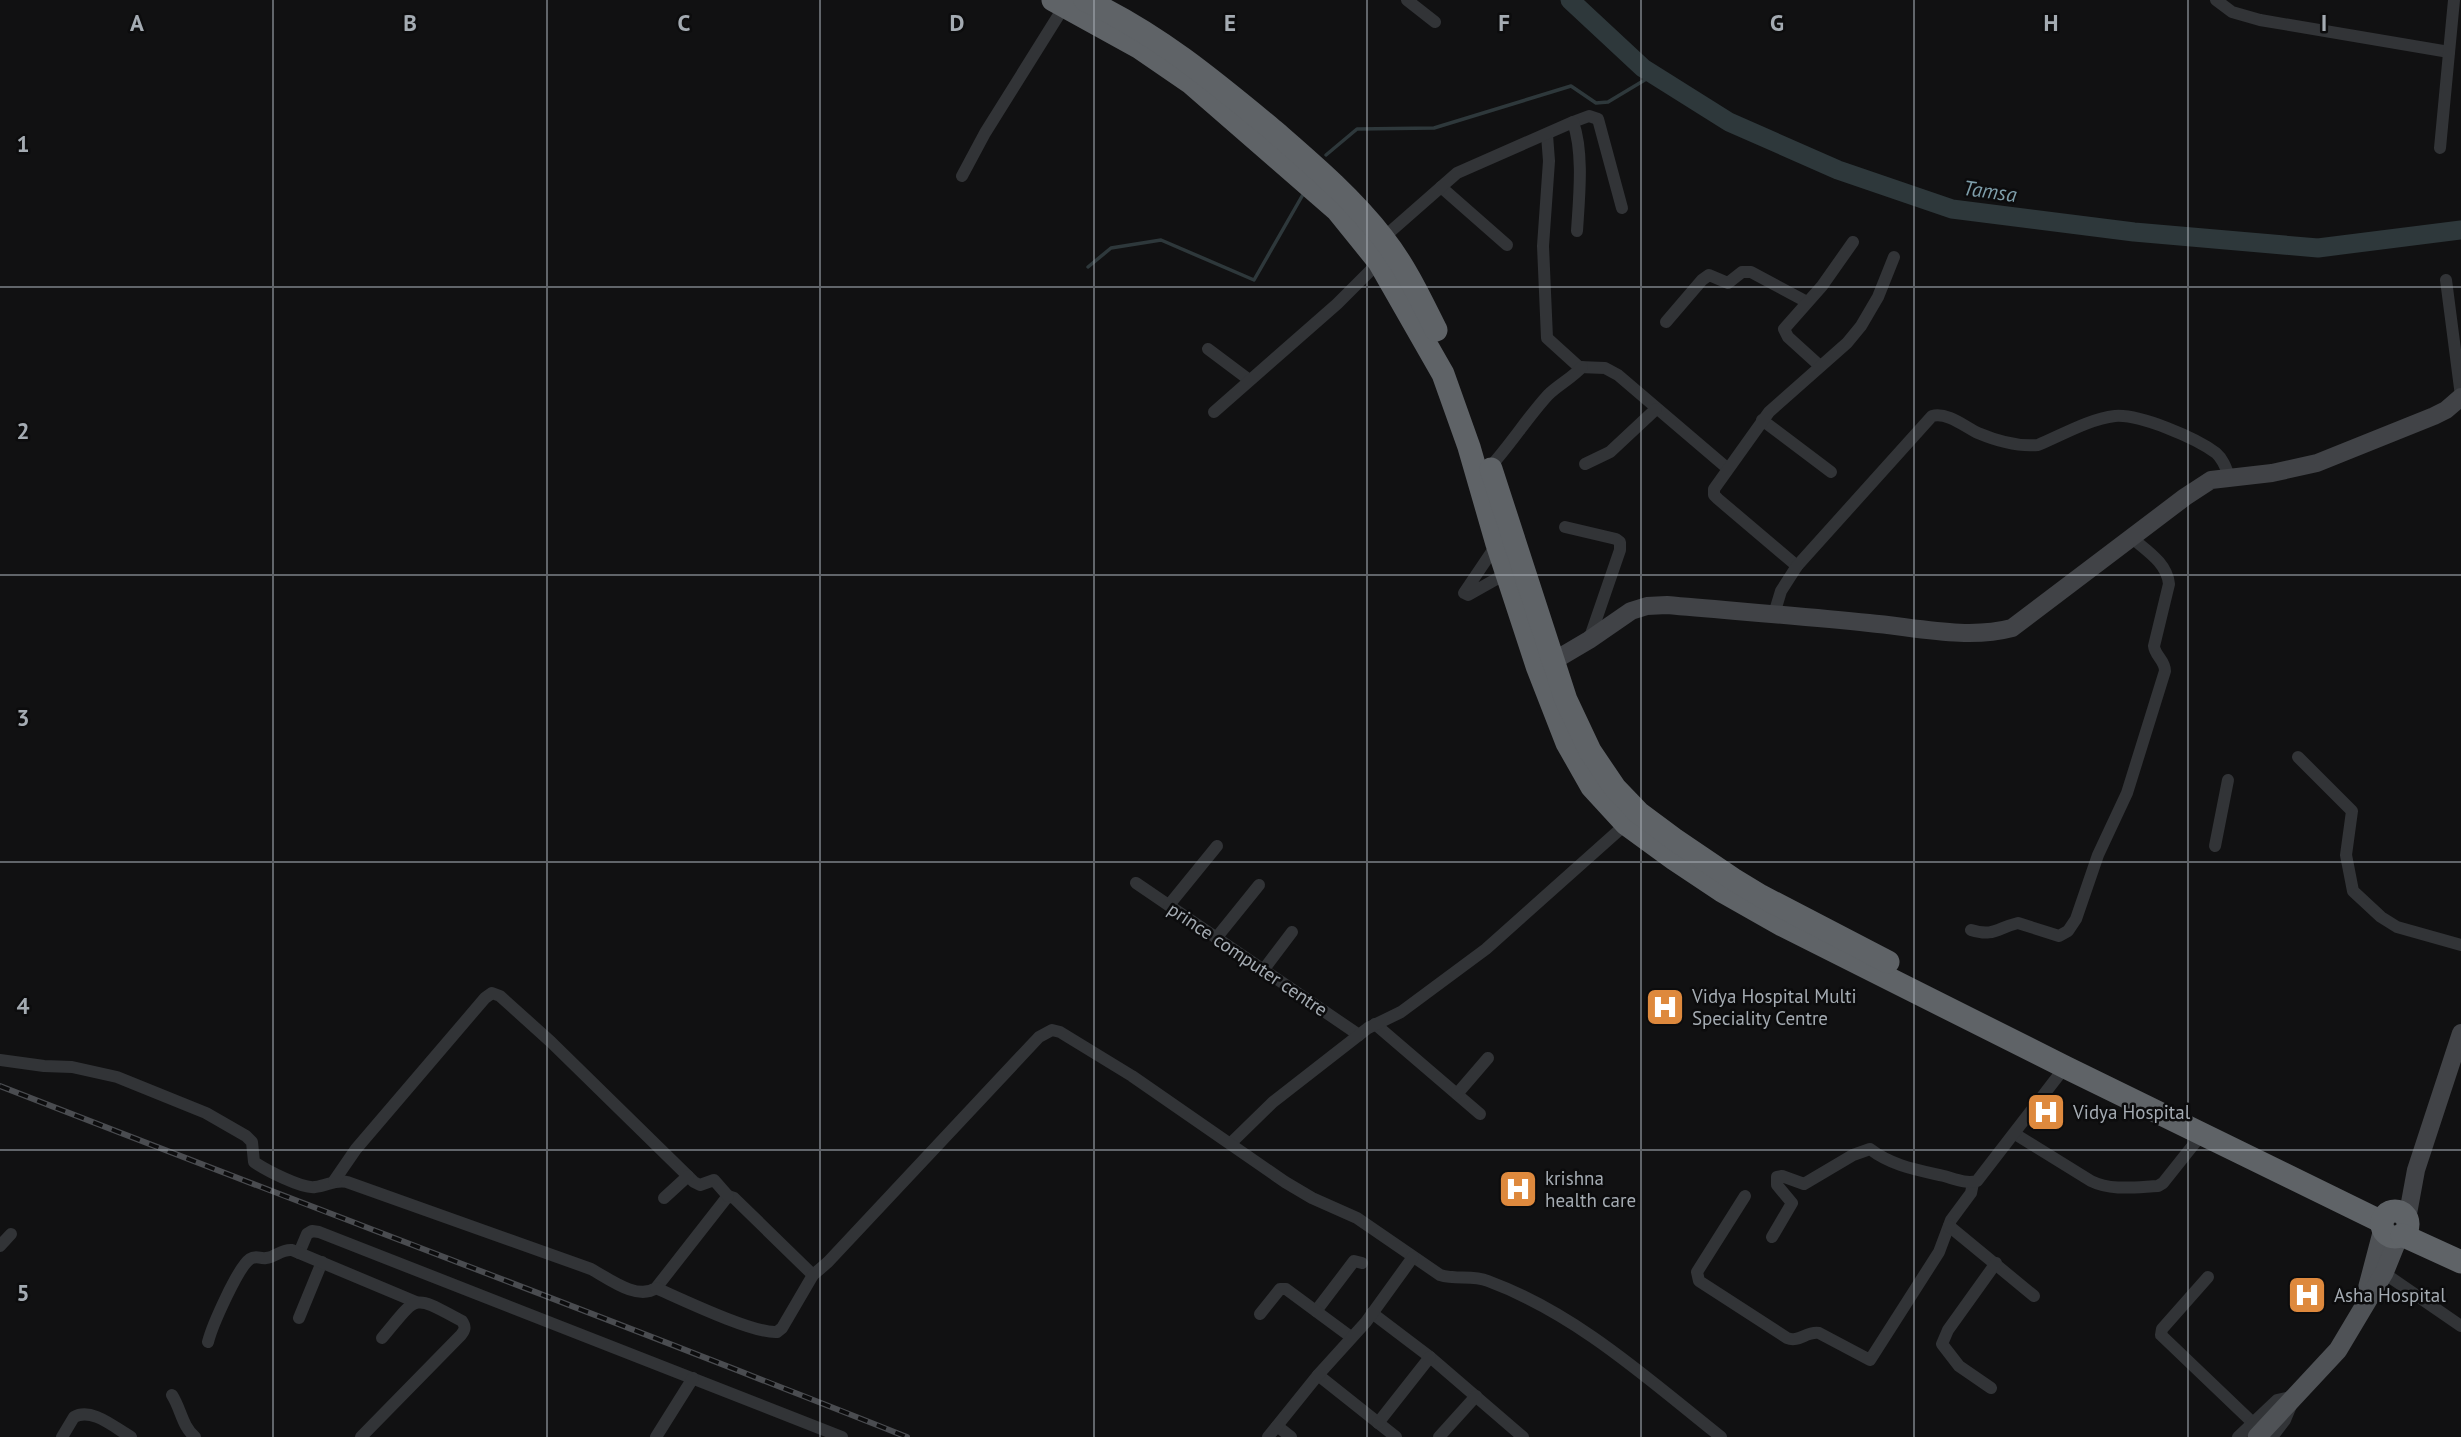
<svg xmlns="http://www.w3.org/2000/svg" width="2461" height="1437" viewBox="0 0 2461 1437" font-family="'PT Sans',sans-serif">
<rect width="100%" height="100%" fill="#111112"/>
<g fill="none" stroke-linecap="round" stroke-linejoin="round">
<g stroke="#2e383b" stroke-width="3.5">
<polyline points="1326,155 1357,129 1434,128 1571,86 1596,103 1608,102 1653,75"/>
<polyline points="1088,267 1111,248 1161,240 1254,280 1305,191"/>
</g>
<polyline stroke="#2e383b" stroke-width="19" points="1570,0 1643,68 1729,122 1838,170 1952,209 2134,232 2318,248 2461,230"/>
<g stroke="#323437" stroke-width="12">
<polyline points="1407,0 1435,22"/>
<polyline points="2216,0 2232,12 2260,20 2449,52"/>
<polyline points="1573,122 1589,116 1598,119 1622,208"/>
<polyline points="1547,135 1549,161 1543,246 1547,338 1579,367 1605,368 1618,375 1727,468"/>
<polyline points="2440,148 2454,0"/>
<polyline points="962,176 985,133 1065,5"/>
<polyline points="1441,187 1507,245"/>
<path d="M1383,238L1457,173L1573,122C1584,153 1579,198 1577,231"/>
<polyline points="2446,280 2461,396"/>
<polyline points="1666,322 1702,280 1709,275 1728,283 1742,272 1751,272 1807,302"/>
<polyline points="1208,349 1248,379"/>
<polyline points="1820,366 1788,337 1784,329 1822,286 1853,242"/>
<polyline points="1214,412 1337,304 1379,262"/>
<polyline points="1762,420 1831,472"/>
<polyline points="1585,464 1610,452 1656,409"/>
<path d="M1490,467C1511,444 1527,418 1548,395C1558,385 1572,378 1582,367"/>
<polyline points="1565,527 1616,539 1620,542 1620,550 1589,640"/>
<polyline points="1497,544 1464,593 1468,595 1507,573"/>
<polyline points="1797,566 1718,499 1714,495 1714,489 1769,412 1847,343 1861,326 1878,297 1894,257"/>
<path d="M1774,614L1781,591L1797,566L1932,416C1948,412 1965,427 1978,433C1997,441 2017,447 2038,445C2062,435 2089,419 2115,416C2140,414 2196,438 2216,453C2223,459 2226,468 2229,476"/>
<polyline points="2298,757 2352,811 2346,855 2353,891 2381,917 2397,927 2461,945"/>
<polyline points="2215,846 2228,780"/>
<polyline points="1136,883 1359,1035"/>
<polyline points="1169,905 1217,846"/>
<path d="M1971,930C1994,937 1997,928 2018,923L2059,936L2068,931L2076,919L2098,855L2127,793L2165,671C2165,660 2155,656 2154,646L2169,584C2167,563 2147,551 2132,538"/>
<polyline points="1217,937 1259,885"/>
<polyline points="1264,969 1292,932"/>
<polyline points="1375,1024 1480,1114"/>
<path d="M0,1060L44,1066L72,1067L117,1077L206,1113L246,1136L252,1142L254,1162C266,1170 302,1189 315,1187C327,1186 335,1179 347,1182L591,1269C608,1278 637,1301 656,1288L728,1196L734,1198L813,1275"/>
<polyline points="1457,1094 1488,1058"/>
<path d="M2015,1134L2091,1181C2111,1191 2136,1187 2158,1186L2163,1183L2202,1134"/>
<polyline points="1231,1143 1273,1102 1368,1028 1401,1012 1486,949 1626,824"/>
<polyline points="334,1181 356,1149 485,998 492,993 500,996 551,1042 694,1182 700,1185 714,1180 728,1196"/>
<path d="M1745,1196L1697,1272L1699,1281L1787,1338C1799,1343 1806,1331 1819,1333L1870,1360L1939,1252L1951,1220L1971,1193L1973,1183"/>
<polyline points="664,1198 688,1176"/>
<polyline points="1949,1226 2034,1296"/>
<path d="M1772,1237L1792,1203L1777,1185V1177L1782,1176L1804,1184L1853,1155L1870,1149C1892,1166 1918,1170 1944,1176C1955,1179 1966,1184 1977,1181L2065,1067"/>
<polyline points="0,1246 11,1234"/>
<polyline points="299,1253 307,1234 312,1231 319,1232 842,1437"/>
<polyline points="2384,1273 2461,1326"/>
<polyline points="2208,1277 2162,1329 2161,1335 2252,1422"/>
<path d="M656,1288C681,1299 754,1334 777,1332L782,1328L813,1275L828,1262L1039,1037L1052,1030L1060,1032L1132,1076L1285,1182L1312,1198L1357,1218L1440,1275C1456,1280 1472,1275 1488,1281C1577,1314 1648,1379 1721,1437"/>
<polyline points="1316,1311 1354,1261 1362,1263"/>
<polyline points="1372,1313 1430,1357 1523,1437"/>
<polyline points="1260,1314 1280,1289 1286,1289 1351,1337"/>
<polyline points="299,1318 322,1262"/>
<path d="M208,1342C212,1326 238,1267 250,1259C256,1255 260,1259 266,1258C276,1257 281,1249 292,1250L416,1302"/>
<polyline points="1318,1375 1396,1437"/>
<polyline points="1991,1388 1959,1366 1942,1344 1948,1330 1996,1263"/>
<path d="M172,1395C181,1409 182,1426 195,1437"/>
<polyline points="1378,1423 1430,1357"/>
<polyline points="1277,1426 1291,1437"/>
<path d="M62,1437L74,1417C92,1407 115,1428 131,1437"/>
<path d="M361,1437L461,1335C465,1330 466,1327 462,1321C411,1294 419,1294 382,1338"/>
<polyline points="656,1437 693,1378"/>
<polyline points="1268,1437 1318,1375 1366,1322 1413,1257"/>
<polyline points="1439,1437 1476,1396"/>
<polyline points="2238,1437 2277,1400 2295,1396 2285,1420 2272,1437"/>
</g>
<g stroke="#414347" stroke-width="18">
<path d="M1545,666L1589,640L1631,611L1647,606L1667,605C1734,611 1801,616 1869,623C1915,627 1967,640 2012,628L2185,497L2211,480L2272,473L2317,463L2434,416L2446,410L2461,397"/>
<polyline points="2407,1219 2416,1170 2461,1033"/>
</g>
<g stroke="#4f5256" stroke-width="19">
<polyline points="2368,1286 2383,1229"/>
<polyline points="2257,1437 2338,1350 2384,1273 2399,1236"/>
</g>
<g stroke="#5f6367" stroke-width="23">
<polyline points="1053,0 1140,48 1191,83 1337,210 1379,262 1443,374 1469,447 1497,544 1537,666 1567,743 1592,787 1626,824 1674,859 1722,891 1782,925 2065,1067 2382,1222"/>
<path d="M1085,0C1155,32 1214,81 1273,130C1312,164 1351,197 1383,238C1405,266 1420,298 1436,330"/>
<polyline points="1491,469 1566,700 1590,751 1615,788 1639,813 1674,839 1733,879 1761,896 1888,962"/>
<circle cx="2395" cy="1224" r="13"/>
<polyline points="2402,1235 2461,1262"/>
</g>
<g stroke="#4a4c50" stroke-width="6">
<path id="rail" d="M0,1086C302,1204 606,1317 907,1437"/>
</g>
<use href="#rail" stroke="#0c0c0d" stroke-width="3.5" stroke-dasharray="10" stroke-linecap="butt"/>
</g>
<path fill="none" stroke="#a4abb2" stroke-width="2" stroke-opacity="0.55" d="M273,0V1437M547,0V1437M820,0V1437M1094,0V1437M1367,0V1437M1641,0V1437M1914,0V1437M2188,0V1437M0,287H2461M0,575H2461M0,862H2461M0,1150H2461"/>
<defs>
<g id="hospital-square" transform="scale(2.0125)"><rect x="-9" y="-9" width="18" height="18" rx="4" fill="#de893d" stroke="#0c0c0d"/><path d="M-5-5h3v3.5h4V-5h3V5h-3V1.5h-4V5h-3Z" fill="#fff"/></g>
</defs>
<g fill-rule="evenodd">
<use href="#hospital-square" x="1665" y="1007"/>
<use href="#hospital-square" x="2046" y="1112"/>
<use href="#hospital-square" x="1518" y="1189"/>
<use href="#hospital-square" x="2307" y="1295"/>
</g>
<g text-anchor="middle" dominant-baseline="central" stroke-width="5" stroke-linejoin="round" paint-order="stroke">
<g font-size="19" fill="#a4abb2" stroke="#0c0c0d">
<text transform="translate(1248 959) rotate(34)">prince computer centre</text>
</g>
<g font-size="19" fill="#a4abb2" stroke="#0c0c0d" text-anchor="start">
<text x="1692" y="996">Vidya Hospital Multi<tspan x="1692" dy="22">Speciality Centre</tspan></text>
<text x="2073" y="1112">Vidya Hospital</text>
<text x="1545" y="1178">krishna<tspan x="1545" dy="22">health care</tspan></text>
<text x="2334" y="1295">Asha Hospital</text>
</g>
<g font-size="21" font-style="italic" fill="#7e9eaa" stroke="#0c0c0d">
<text transform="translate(1990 191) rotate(8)">Tamsa</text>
</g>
</g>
<g font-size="23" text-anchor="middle" font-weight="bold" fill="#a4abb2" stroke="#0c0c0d" stroke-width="5" stroke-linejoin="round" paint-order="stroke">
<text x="137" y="31">A</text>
<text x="410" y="31">B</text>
<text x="684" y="31">C</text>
<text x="957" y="31">D</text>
<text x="1230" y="31">E</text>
<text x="1504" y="31">F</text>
<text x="1777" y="31">G</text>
<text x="2051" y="31">H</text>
<text x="2324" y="31">I</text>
<text x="23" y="152">1</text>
<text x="23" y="439">2</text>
<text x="23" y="726">3</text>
<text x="23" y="1014">4</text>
<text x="23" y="1301">5</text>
</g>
</svg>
